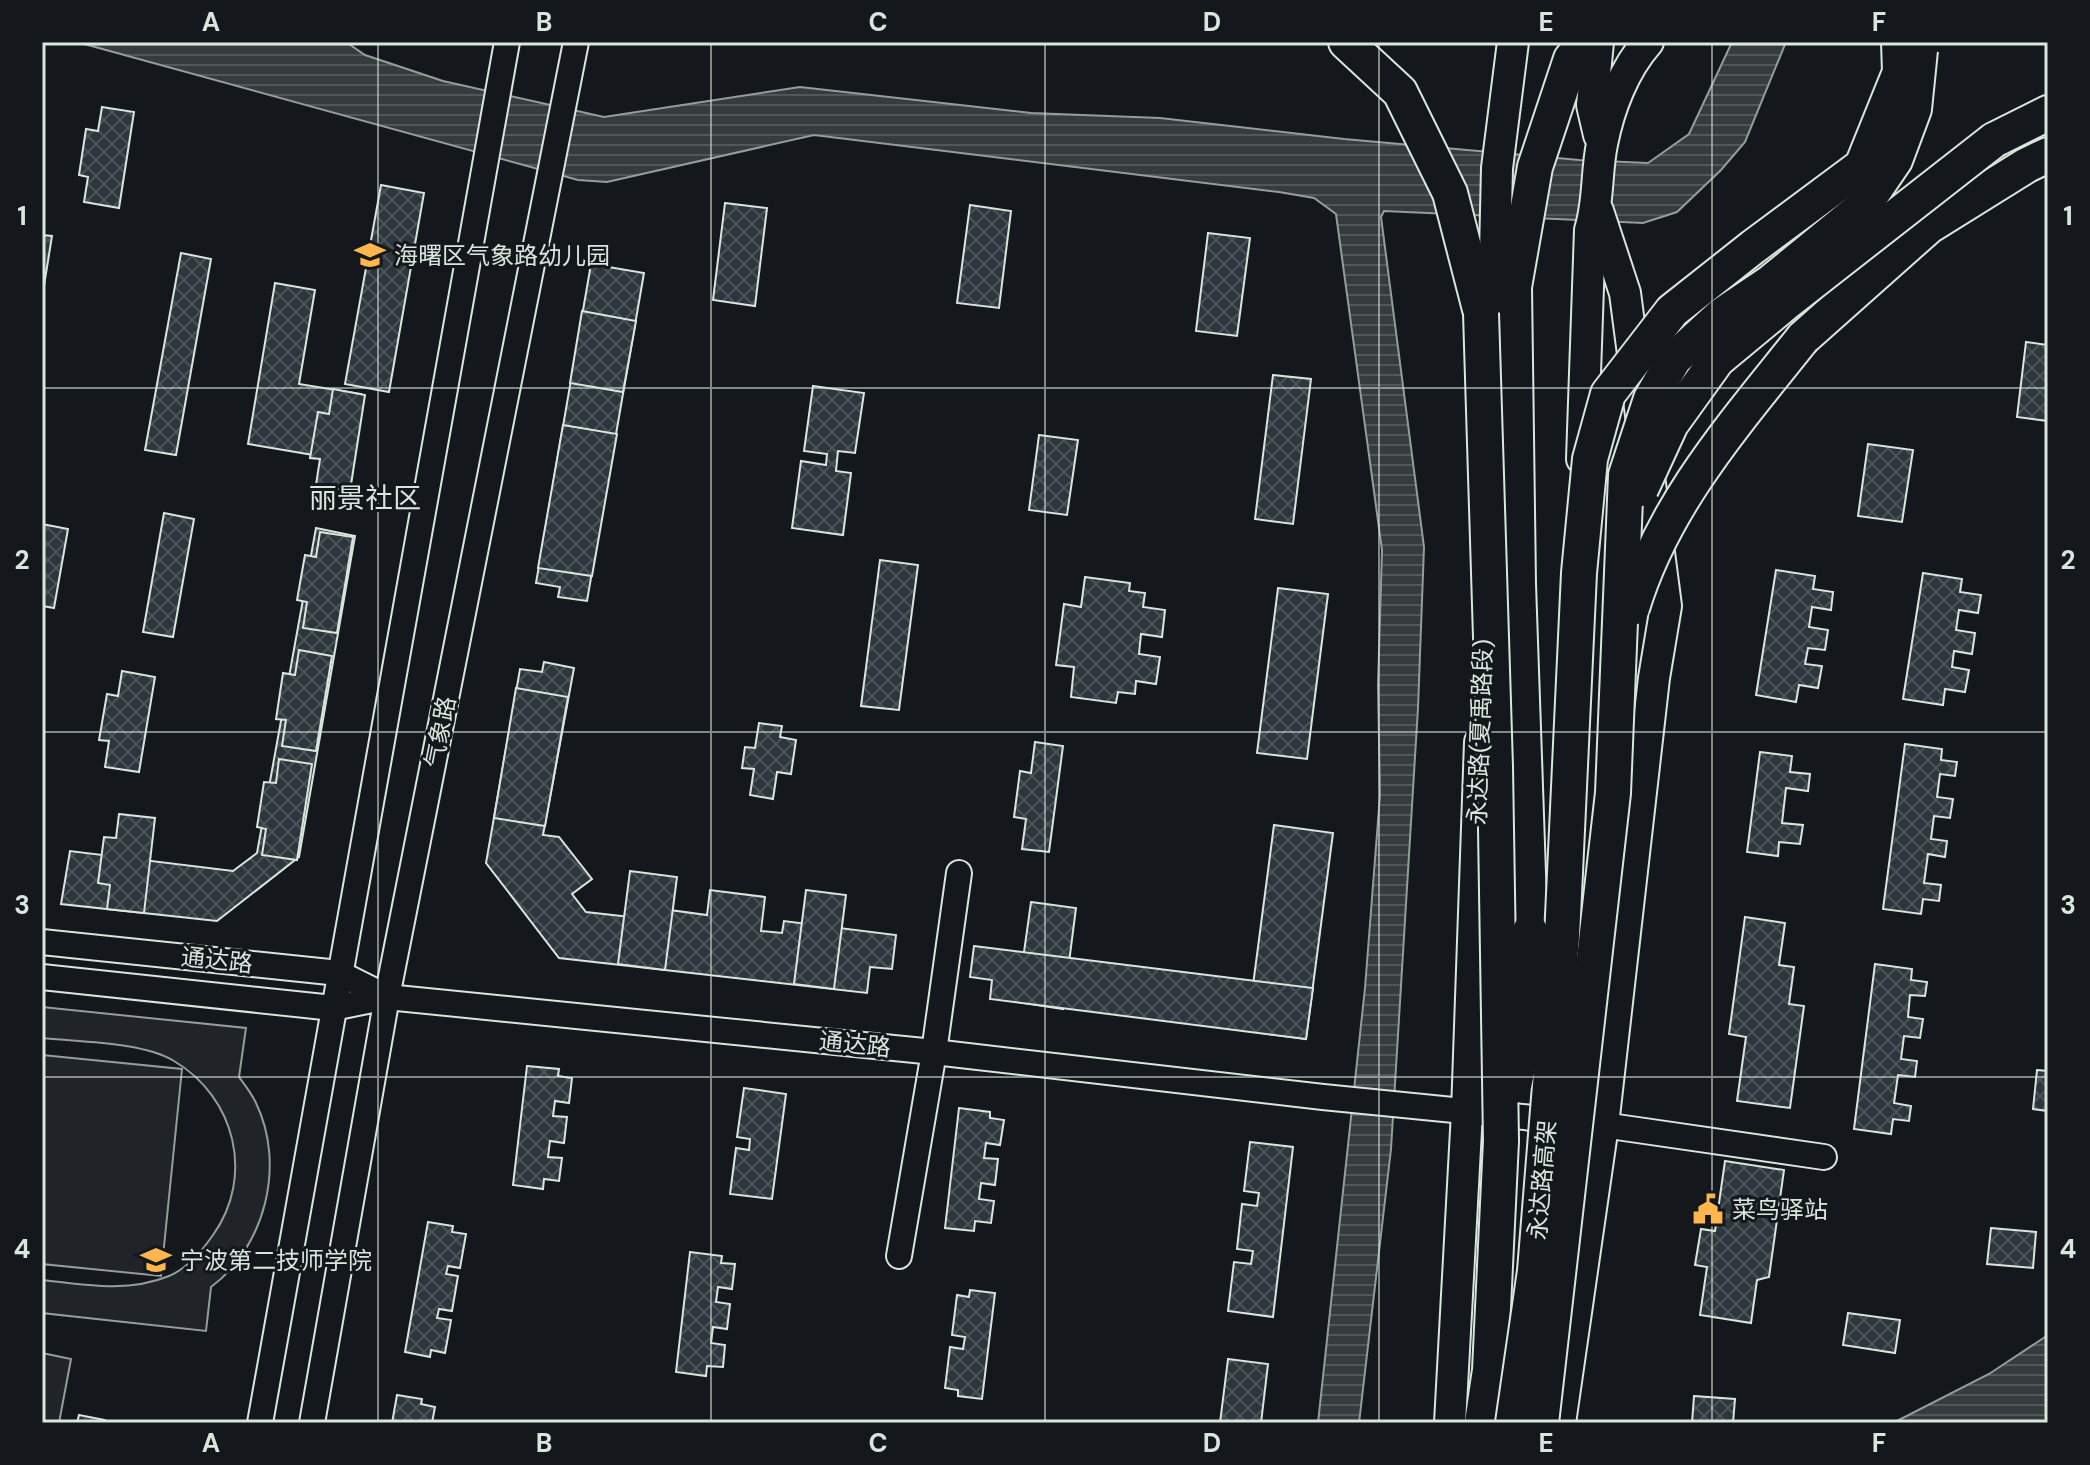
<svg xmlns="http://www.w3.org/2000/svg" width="2090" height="1465" viewBox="0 0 2090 1465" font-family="'DM Sans','Noto Sans SC',sans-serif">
<defs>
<pattern id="water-rules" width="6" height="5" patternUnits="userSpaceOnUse" patternTransform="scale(2)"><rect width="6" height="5" fill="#363b3e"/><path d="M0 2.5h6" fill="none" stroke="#525759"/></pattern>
<pattern id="building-cross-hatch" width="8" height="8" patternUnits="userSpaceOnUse" patternTransform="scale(2)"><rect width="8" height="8" fill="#2c363c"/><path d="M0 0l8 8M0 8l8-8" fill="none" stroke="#4a5358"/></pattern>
</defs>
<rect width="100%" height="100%" fill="#14181c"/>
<g fill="#202428" stroke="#939e99" stroke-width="2">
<path d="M42,1007L246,1028L239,1077C245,1085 252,1094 256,1103C286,1165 265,1247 211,1287L206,1331L42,1313V1280C86,1285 127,1293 169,1276C188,1268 202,1251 213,1235C255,1176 235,1097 174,1061C143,1042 79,1042 42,1038Z"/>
<polygon points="42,1055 182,1069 161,1276 42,1264"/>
<polygon points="42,1353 71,1359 59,1423 42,1423"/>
</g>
<g fill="url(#water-rules)" stroke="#939e99" stroke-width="2">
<polygon points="77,42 346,42 365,55 443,81 604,117 800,87 1031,113 1160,118 1344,139 1579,160 1648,163 1689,134 1732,42 1786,42 1745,142 1721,170 1677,212 1643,223 1384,211 1381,217 1424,547 1418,708 1391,1149 1359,1423 1318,1423 1365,988 1380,795 1378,685 1382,550 1336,214 1314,198 1279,192 814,135 607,182 578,180"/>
<polygon points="2048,1335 2048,1423 1893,1423 1989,1374"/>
</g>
<g fill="url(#building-cross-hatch)" stroke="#d8e6dc" stroke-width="2">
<polygon points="102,107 134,112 119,208 84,202 88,177 79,175 86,129 98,131"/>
<polygon points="381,185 424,193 389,392 345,384"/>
<polygon points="725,203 767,208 755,306 713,300"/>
<polygon points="970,205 1011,211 999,308 957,303"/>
<polygon points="1208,233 1250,238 1237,336 1196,331"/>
<polygon points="42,235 52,236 42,298"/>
<polygon points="181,253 211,259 176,455 145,450"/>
<polygon points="591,264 644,273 587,601 558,597 560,587 536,583"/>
<polygon points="275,283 315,290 299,384 361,394 349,461 248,444"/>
<polygon points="582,311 636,321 623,392 570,383"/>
<polygon points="2026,342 2048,345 2048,421 2017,417"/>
<polygon points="1273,375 1311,379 1293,524 1255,519"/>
<polygon points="813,386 864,393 855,453 838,451 836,471 851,473 843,535 792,528 801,461 826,465 827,454 804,451"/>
<polygon points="333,389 365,395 350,491 316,485 320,459 310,458 318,412 329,414"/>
<polygon points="563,425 617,434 592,576 538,568"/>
<polygon points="1039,435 1078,440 1067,515 1029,510"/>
<polygon points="1868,444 1913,450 1902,522 1858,516"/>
<polygon points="164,513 194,519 173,637 143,632"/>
<polygon points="42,524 68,529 54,608 42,606"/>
<polygon points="316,528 355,536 299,857 217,921 61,904 70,851 233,871 257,853"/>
<polygon points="320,532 353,537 337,633 303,628 307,602 297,600 305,555 316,557"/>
<polygon points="880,560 918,565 899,710 861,706"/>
<polygon points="1776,570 1815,576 1813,589 1833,592 1831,610 1812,607 1809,627 1828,630 1825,650 1808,648 1805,664 1822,666 1818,688 1799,685 1796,702 1756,695"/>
<polygon points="1923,573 1962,579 1960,592 1981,595 1978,613 1959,610 1956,630 1975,633 1972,654 1954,651 1952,667 1969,670 1965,692 1945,689 1943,705 1903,699"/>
<polygon points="1085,577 1130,583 1129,591 1145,593 1143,607 1165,610 1162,637 1141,634 1139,654 1160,657 1156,684 1136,681 1135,694 1118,692 1116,703 1071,697 1074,667 1056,665 1064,604 1081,607"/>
<polygon points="1278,588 1328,594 1307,759 1257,753"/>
<polygon points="299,650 332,656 316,751 282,746 286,720 276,719 283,673 295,675"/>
<polygon points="544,662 574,668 543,835 559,837 592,879 572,894 586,912 639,918 640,906 707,915 710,890 765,897 761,931 782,933 784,921 896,935 892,969 870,967 867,993 559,958 486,863 520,669 542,672"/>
<polygon points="122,671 155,677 139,772 105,767 109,741 99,740 107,694 118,696"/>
<polygon points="516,688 568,697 545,826 494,818"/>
<polygon points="759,723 782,726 780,737 796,740 791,774 777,772 773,799 750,795 754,769 742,768 745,747 755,748"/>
<polygon points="1035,742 1063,746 1049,852 1022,849 1026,819 1014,817 1020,771 1031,773"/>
<polygon points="1905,744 1942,749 1941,760 1957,762 1955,776 1940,774 1937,797 1953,799 1950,818 1934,816 1931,839 1947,841 1945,857 1928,854 1924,883 1941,885 1939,901 1923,899 1921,914 1883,909"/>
<polygon points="1760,752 1792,756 1790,772 1810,774 1808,791 1786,788 1782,823 1803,825 1800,844 1779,842 1778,856 1747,852"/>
<polygon points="279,759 312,764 297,860 262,855 266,829 257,827 264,782 276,783"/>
<polygon points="119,814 155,818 144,913 107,909 110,885 98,883 104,837 116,838"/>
<polygon points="1274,825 1333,833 1306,1039 1247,1031"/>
<polygon points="630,871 677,877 665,970 618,964"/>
<polygon points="806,890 846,895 834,989 794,984"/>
<polygon points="1031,902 1076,908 1063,1009 1017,1002"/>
<polygon points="1745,917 1785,923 1779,965 1794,967 1789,1004 1804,1006 1790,1108 1737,1101 1746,1037 1729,1034"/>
<polygon points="974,946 1313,988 1306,1039 990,999 992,980 970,977"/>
<polygon points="1875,964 1912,969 1911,980 1927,982 1925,996 1910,995 1908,1017 1923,1019 1920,1038 1904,1036 1901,1059 1917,1061 1915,1077 1898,1075 1894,1103 1911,1106 1909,1121 1893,1119 1891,1134 1854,1129"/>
<polygon points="527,1066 559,1069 558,1076 572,1078 569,1103 555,1101 553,1116 567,1117 564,1143 550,1141 548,1157 562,1158 559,1181 544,1179 543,1189 513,1185"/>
<polygon points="2037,1070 2048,1071 2048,1111 2033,1109"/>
<polygon points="744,1088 786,1094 772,1199 730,1194 736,1148 749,1150 750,1139 737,1137"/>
<polygon points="959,1108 990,1112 990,1118 1004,1120 1000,1145 986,1143 984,1158 998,1159 995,1185 981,1183 979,1199 994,1201 991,1223 975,1221 974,1231 945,1228"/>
<polygon points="1250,1142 1293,1147 1273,1317 1228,1311 1234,1262 1251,1264 1253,1251 1237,1249 1242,1204 1257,1206 1259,1193 1244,1191"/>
<polygon points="1725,1161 1784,1170 1769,1277 1757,1280 1751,1323 1700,1315 1707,1267 1695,1265 1701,1229 1715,1231"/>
<polygon points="428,1222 453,1226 452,1232 466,1234 460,1268 448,1266 446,1274 458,1276 452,1311 439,1309 437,1318 451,1320 445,1353 431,1350 430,1357 405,1352"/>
<polygon points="1991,1228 2036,1232 2033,1268 1987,1264"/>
<polygon points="690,1252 722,1256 721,1263 735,1264 732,1289 718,1287 716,1302 730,1304 727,1329 713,1327 711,1343 725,1345 723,1367 707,1366 706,1376 676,1372"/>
<polygon points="970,1290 995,1293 982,1399 958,1396 958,1390 945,1388 950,1347 963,1349 965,1337 952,1335 957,1295 969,1297"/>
<polygon points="1848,1313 1900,1320 1895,1353 1843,1345"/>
<polygon points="1228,1359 1268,1364 1261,1423 1220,1423"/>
<polygon points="397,1395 422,1399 421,1404 435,1407 432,1423 392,1423"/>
<polygon points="1694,1396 1735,1399 1733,1423 1692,1423"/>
<polygon points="79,1415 105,1420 105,1423 77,1423"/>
</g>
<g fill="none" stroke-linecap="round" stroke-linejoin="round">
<g stroke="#d8e6dc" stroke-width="28">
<g id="minor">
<polyline points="42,942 339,973 387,997 333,1008 42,977"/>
<polyline points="387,997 934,1052 1323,1097 1603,1125 1824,1157"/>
<polyline points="899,1256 934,1052 959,873"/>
<polyline points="260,1423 507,42"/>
<polyline points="312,1423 387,997 576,42"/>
</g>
</g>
<g stroke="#d8e6dc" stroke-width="34">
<g id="major">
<polyline points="1598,42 1592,105 1599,135"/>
<polyline points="1493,338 1497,168 1513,42"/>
<path d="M1582,459L1590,230C1599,201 1596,173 1602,144C1609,108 1624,69 1648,42"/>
<polyline points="1450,1423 1467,1112 1480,742"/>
<polyline points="1560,1423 1603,1125 1654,678 1666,606 1625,293 1598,211"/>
</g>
</g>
<g stroke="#d8e6dc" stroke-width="38">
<g id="highway">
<polyline points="1346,42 1400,92 1450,193 1481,313"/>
<polyline points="1994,140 2048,113"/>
<polyline points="1803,338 1929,226 2027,165 2048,155"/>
<polyline points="1530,931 1518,584 1514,287 1535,167 1571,59 1585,42"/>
<polyline points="1482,1423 1490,1370 1501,1141"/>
</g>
</g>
<use href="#minor" stroke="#14181c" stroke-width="24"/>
<use href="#major" stroke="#14181c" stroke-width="30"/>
<use href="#highway" stroke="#14181c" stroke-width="34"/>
<g stroke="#d8e6dc" stroke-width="38" stroke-linecap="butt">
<g id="highway-bridge">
<polyline points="1481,313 1495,767 1501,1141"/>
<polyline points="1641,489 1671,424 1717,360 1788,301 1994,140"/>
<path d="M1632,608C1663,504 1737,421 1803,338"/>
<polyline points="1514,1086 1525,1035 1530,931"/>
<polyline points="1513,1423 1535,1271 1562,937 1579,573 1590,459 1608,394 1672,311 1753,247 1862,166 1900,72 1899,42"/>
<polyline points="1541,1423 1613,793 1626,475 1651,399 1674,359 1722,315 1771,282 1863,207 1895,160 1914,109 1920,50"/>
</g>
</g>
<use href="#highway-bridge" stroke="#14181c" stroke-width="34"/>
</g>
<path fill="none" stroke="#d8e6dc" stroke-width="2" stroke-opacity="0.55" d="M378,42V1423M711,42V1423M1045,42V1423M1379,42V1423M1712,42V1423M42,388H2048M42,732H2048M42,1077H2048"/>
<defs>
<g id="school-bare" transform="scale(2.4)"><path d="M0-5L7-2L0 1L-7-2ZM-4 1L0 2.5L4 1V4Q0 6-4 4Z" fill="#ffb74d" stroke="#14181c" stroke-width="2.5" paint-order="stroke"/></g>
<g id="civic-bare" transform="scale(2.4)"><path d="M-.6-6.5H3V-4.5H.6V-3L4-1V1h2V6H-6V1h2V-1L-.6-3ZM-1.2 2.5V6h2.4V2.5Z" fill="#ffb74d" stroke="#14181c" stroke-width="2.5" paint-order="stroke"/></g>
</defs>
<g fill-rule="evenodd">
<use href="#school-bare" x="370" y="255"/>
<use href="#civic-bare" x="1708" y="1209"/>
<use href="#school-bare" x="156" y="1260"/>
</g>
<g text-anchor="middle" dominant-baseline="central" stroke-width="6" stroke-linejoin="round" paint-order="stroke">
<g font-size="24" fill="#d8e6dc" stroke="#14181c" text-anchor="start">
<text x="394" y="255">海曙区气象路幼儿园</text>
<text x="1732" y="1209">菜鸟驿站</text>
<text x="180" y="1260">宁波第二技师学院</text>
</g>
<g font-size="24" fill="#d8e6dc" stroke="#14181c">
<text transform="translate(440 732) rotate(-79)">气象路</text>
<text transform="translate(1480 732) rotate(-88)">永达路(夏禹路段)</text>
<text transform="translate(217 960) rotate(6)">通达路</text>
<text transform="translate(855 1044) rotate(6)">通达路</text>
<text transform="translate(1542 1180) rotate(-85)">永达路高架</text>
</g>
<g font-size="28" fill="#d8e6dc" stroke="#14181c">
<text x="365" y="498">丽景社区</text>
</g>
</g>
<rect width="2090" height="1465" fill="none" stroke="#14181c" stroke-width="88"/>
<rect x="44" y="44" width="2002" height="1377" fill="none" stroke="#d8e6dc" stroke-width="3"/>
<g font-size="26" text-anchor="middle" font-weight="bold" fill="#d8e6dc">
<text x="211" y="31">A</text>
<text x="544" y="31">B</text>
<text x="878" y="31">C</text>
<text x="1212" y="31">D</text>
<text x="1546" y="31">E</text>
<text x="1879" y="31">F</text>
<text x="22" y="225">1</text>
<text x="2068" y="225">1</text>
<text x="22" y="569">2</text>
<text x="2068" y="569">2</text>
<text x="22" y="914">3</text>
<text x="2068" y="914">3</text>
<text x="22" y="1258">4</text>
<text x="2068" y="1258">4</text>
<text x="211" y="1452">A</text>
<text x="544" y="1452">B</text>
<text x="878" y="1452">C</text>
<text x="1212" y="1452">D</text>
<text x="1546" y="1452">E</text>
<text x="1879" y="1452">F</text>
</g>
</svg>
